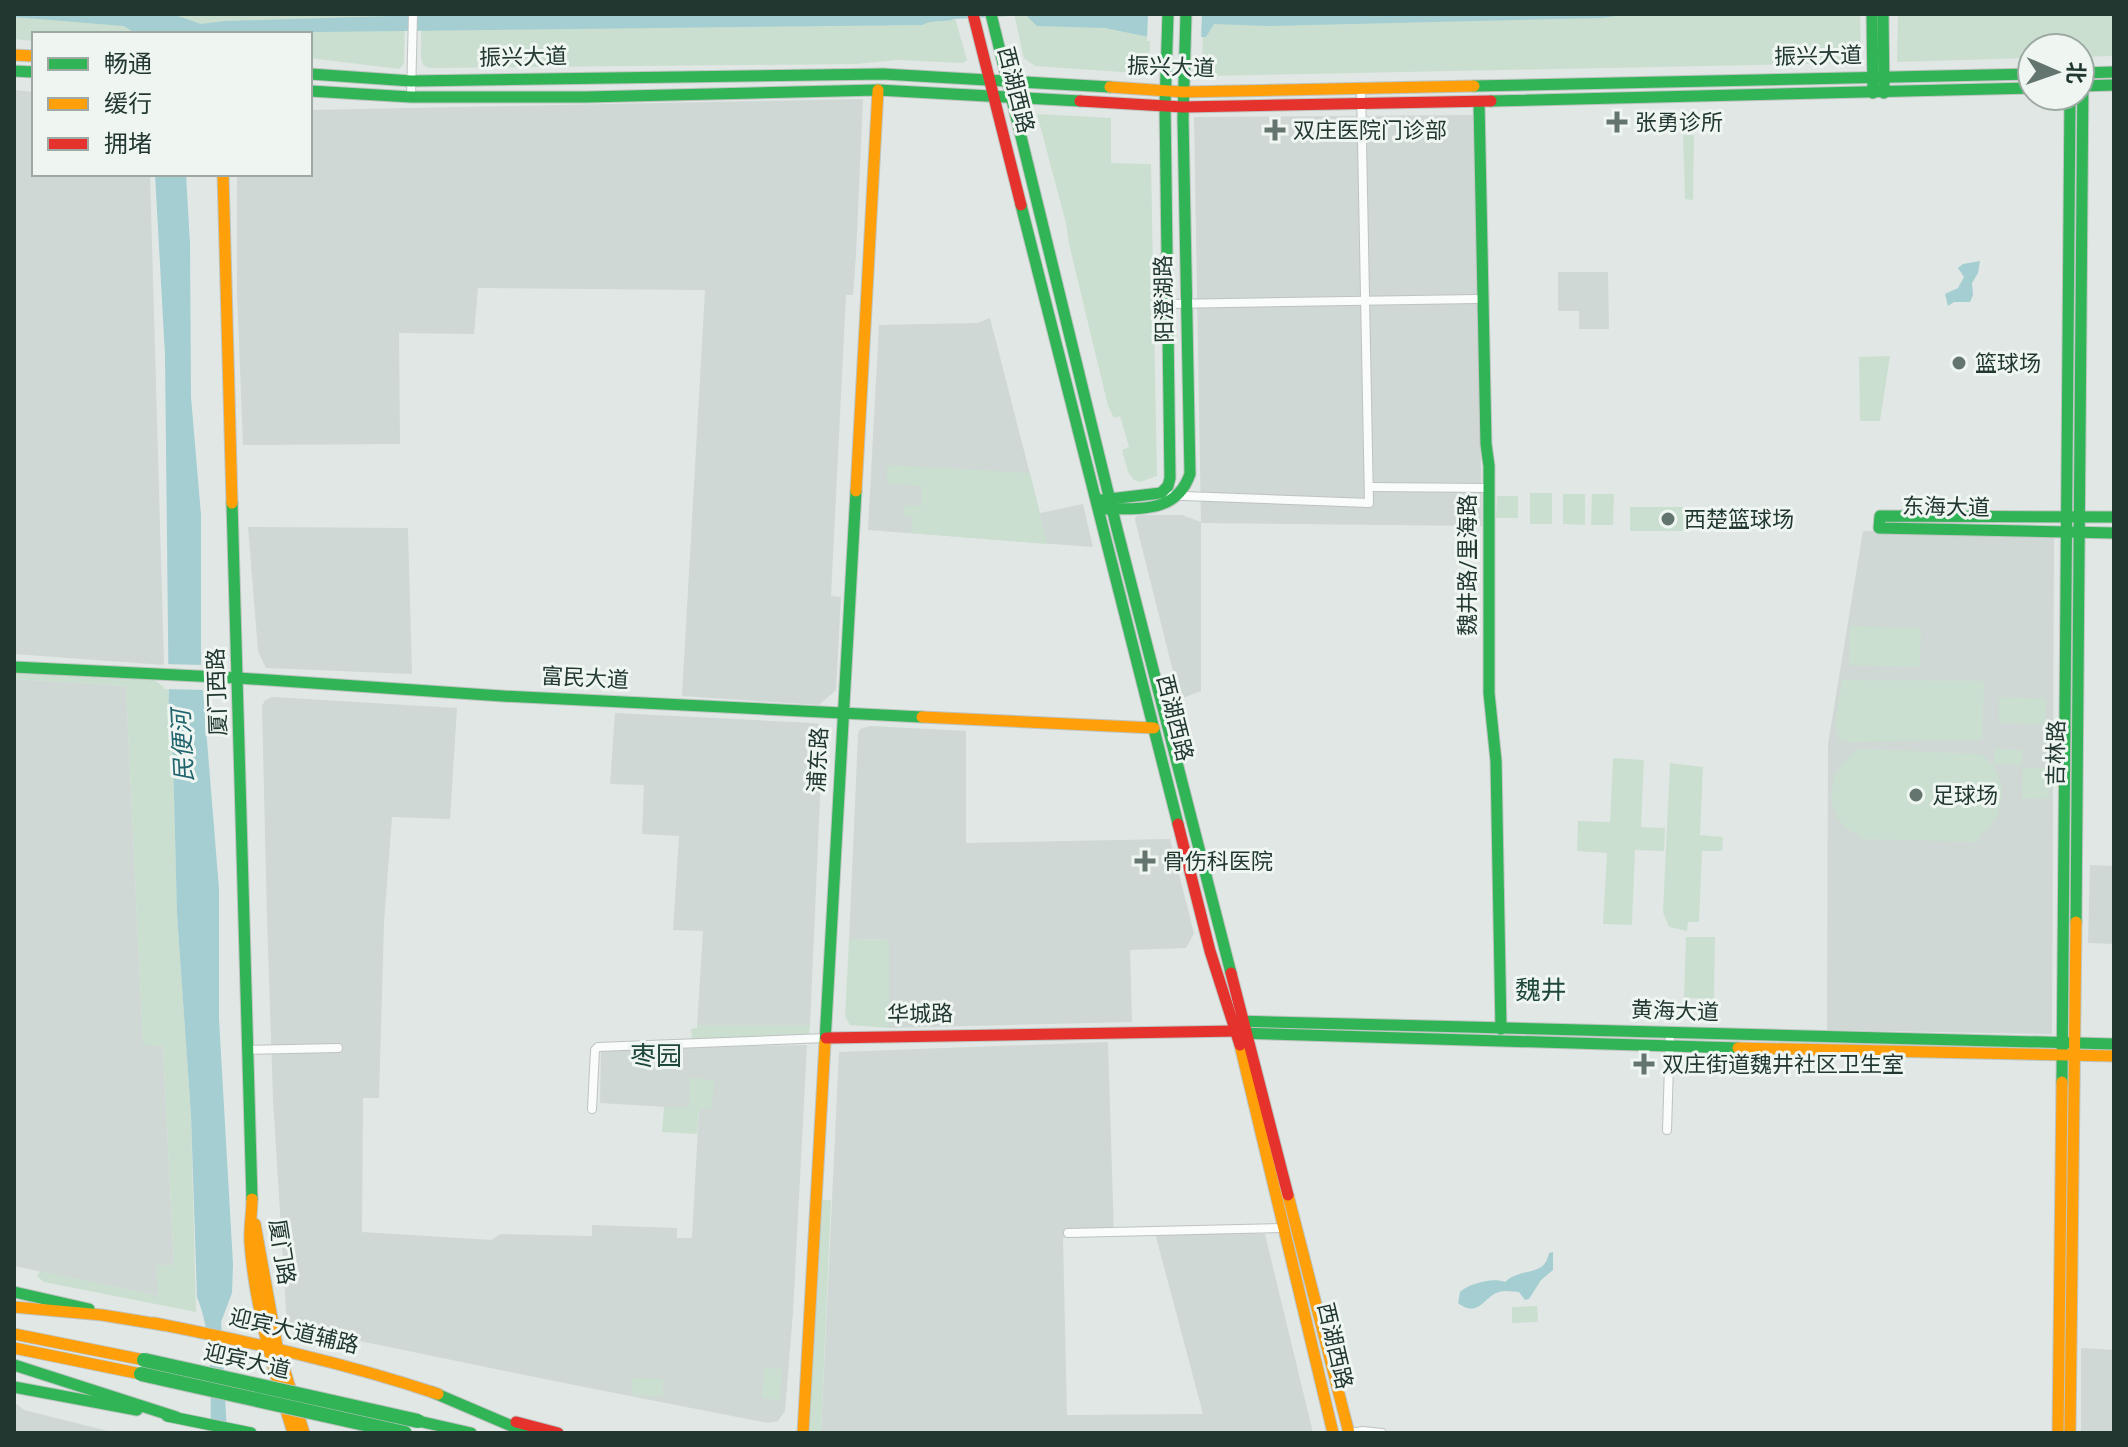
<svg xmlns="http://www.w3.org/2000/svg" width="2128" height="1447" viewBox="0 0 2128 1447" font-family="'Work Sans','Noto Sans SC',sans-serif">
<rect width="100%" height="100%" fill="#e1e7e4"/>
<g fill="#cfd8d4">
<polygon points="14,90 34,92 34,174 150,174 164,665 14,654"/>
<polygon points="863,99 856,255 853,295 846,295 831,596 841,597 836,690 819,705 682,696 705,290 478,288 474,334 399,333 400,444 243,445 237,292 237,174 310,174 310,110"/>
<polygon points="1475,115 1482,526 1201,523 1201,691 1180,699 1135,520 1136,516 1139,515 1182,515 1201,522 1194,117"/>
<polygon points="1558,272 1608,272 1609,329 1579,329 1579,311 1558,311"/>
<polygon points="990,318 1040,513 1083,504 1093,547 868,530 879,325 977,323"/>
<polygon points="248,527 408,528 412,674 266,668 258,651"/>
<polygon points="1863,531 2054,538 2052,1034 1827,1030 1828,744"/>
<polygon points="14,679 126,686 143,1044 163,1046 174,1265 158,1296 14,1266"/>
<polygon points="272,697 457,708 450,819 392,817 384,923 379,1098 363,1098 362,1232 492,1240 500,1234 592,1236 592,1225 677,1228 677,1238 692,1238 699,1109 600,1103 601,1049 807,1045 793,1312 785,1411 778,1421 768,1423 564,1383 287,1326 273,1099 267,918 262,706 265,700"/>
<polygon points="615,713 812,723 819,724 823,731 810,1025 697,1025 703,931 673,930 679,836 642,834 644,785 610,784"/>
<polygon points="870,726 966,731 966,843 1170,839 1194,933 1186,948 1130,950 1132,1022 889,1028 889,939 849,940 858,735 860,729"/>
<polygon points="2090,865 2114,866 2114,944 2088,943"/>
<polygon points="1108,1042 1114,1235 1063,1238 1067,1415 1203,1414 1155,1233 1265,1234 1313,1433 821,1433 839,1052"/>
<polygon points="2081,1348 2114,1350 2114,1433 2081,1433"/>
<polygon points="14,1402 24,1410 116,1433 14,1433"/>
</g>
<g fill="#cbdfd0">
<polygon points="14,14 405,14 404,64 399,69 310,58 310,34 34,34 34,41 14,39"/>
<polygon points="421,14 954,14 967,60 963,63 897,60 856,64 429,68 423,65 421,59"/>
<polygon points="1014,14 1151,14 1149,74 1035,66 1024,58"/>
<polygon points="1203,14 1860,14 1861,58 1857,63 1205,76 1202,76"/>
<polygon points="1898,14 2114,14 2114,56 2080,57 2080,48 2032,48 2032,58 1897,62"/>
<polygon points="1037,114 1111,118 1111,163 1151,164 1157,476 1140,482 1134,480 1128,472 1122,450 1129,447 1120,416 1114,418 1108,406 1069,244 1066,223"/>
<polygon points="1683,135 1694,135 1693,200 1685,199"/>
<polygon points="1890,356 1880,421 1860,421 1859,357"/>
<polygon points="887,465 1030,473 1047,544 911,533 912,516 904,515 904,505 921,506 922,486 887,484"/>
<rect x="1530" y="493" width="22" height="31"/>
<polygon points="1563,494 1585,494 1585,525 1563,524"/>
<polygon points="1592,494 1614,494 1613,525 1591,525"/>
<polygon points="1497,496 1518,496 1518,518 1496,518"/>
<rect x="1630" y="507" width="76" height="24"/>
<polygon points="1850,626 1921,628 1920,667 1849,665"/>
<polygon points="14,671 154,680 168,690 173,754 177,914 191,1115 196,1312 44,1282 37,1276 40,1271 158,1296 156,1265 174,1265 163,1046 143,1045 126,686 14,679"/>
<polygon points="1842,680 1984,681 1982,740 1848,742 1839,740 1835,726"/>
<polygon points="1999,697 2046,699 2045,724 1999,723"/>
<path d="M1860,749L1980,754C2011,773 2007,817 1979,836V842L1861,839V836C1819,820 1825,768 1860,749Z"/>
<polygon points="1995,749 2022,750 2022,765 1994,764"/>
<polygon points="1613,758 1644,760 1641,827 1665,828 1664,851 1635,850 1632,925 1603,924 1607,853 1577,851 1578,821 1610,822"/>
<polygon points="1670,763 1703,767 1700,835 1723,837 1722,851 1702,851 1699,922 1688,922 1687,931 1669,927 1663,912"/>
<polygon points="2023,768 2050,768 2049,799 2022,798"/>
<polygon points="1686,937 1715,937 1714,999 1684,998"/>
<polygon points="889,939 889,1028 850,1025 845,1016 849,940"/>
<polygon points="697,1025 810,1025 809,1037 692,1040 691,1029 697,1028"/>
<polygon points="690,1078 714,1080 712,1109 699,1109 697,1134 662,1132 664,1107 689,1107"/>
<polygon points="821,1200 831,1200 821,1433 808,1433"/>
<polygon points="1537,1306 1538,1322 1512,1323 1512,1307"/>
<polygon points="764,1368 782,1369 780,1400 762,1398"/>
<polygon points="632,1378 663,1379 663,1396 632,1395"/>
</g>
<g fill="#a4ced2">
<path d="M14,14H172L201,24L225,21L457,14H1631L1602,18L1269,26L1214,24L1206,37H1149L1105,28L1037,26L1026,15L954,19C942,23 933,19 922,25L136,34L124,26L14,17Z"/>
<path d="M155,174H186L190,244L191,397L201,515V666L219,889V1019L233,1264L232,1293L221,1322L227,1433H211C210,1388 214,1339 197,1297L191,1115L177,914L173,757L169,725L165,355Z"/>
<polygon points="1980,261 1978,273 1972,283 1973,295 1970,302 1954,302 1948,306 1945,294 1958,288 1964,277 1958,268 1963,264"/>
<path d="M1553,1252V1270L1541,1280L1529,1299L1525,1300L1519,1292C1513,1292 1505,1290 1499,1292C1484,1296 1479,1319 1458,1303L1460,1292C1470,1283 1494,1277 1505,1282C1523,1266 1544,1278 1549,1253Z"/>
</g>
<g fill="#e1e7e4">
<polygon points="1148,14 1202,14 1201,41 1147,41"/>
<polygon points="163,664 205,665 207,690 164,689"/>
</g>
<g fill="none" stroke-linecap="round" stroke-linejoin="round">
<g stroke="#bec3c1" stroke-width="10">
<g id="street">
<polyline points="411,97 413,14"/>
<polyline points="1168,304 1476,299"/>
<polyline points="1369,487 1488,488"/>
<polyline points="1157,495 1369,503 1361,88"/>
<polyline points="248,1050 338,1048"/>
<polyline points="592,1109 595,1050 598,1047 826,1038"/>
<polyline points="1667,1130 1670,1033"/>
<polyline points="1068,1233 1284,1228"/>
<polyline points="1349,1433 1363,1431 1382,1433"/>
</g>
</g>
<g stroke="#bec4c1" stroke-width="13">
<g id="fast">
<polyline points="991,14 1117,529 1231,973"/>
<polyline points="1872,14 1873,93"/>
<polyline points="1883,14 1884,93"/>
<polyline points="14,71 34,72"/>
<polyline points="2080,73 2114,72"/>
<polyline points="310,74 411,81 883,74 1110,87"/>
<polyline points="1474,86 2032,74"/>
<polyline points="2080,86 2114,85"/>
<polyline points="310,91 411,97 586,97 878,90 1080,101"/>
<polyline points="1491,101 2032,88"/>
<polyline points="1479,102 1486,444 1489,466 1489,693 1496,761 1501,1029"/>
<polyline points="1021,205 1178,824"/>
<polyline points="1101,500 1161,493 1168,486 1170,478 1165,106 1168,14"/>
<polyline points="232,503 252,1199"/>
<path d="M1104,509C1140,508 1176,514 1190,474L1183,118L1186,14"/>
<polyline points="2114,517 1880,516 1879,528 2114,533"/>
<polyline points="14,667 238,678 502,696 922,717"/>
<polyline points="2076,922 2083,73"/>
<polyline points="1235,1021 2114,1044"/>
<polyline points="1238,1033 1738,1048"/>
<polyline points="825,1042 856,491"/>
<polyline points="2062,1082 2070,96"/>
<polyline points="14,1292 89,1309"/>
<polyline points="14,1365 176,1417"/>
<polyline points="14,1387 137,1410"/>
<polyline points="432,1392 528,1433"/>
<polyline points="167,1416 251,1433"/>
<polyline points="418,1421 471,1433"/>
</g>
</g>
<g stroke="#bec4c1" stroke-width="13">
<g id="slow">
<polyline points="14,55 34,56"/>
<polyline points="1110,87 1183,92 1474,86"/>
<polyline points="223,174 232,503"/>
<polyline points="856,491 878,90"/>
<polyline points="922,717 1154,728"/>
<polyline points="1240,1045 1333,1433"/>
<polyline points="1738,1048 2114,1056"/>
<polyline points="1288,1195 1349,1433"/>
<path d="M252,1199C252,1214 249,1228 250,1243C255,1309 274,1370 293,1433"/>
<polyline points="255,1224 277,1346 304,1433"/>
<polyline points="14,1307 102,1315 163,1325"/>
<path d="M154,1323C250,1342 346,1363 438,1394"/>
<polyline points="14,1334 144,1360"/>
<polyline points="14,1348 141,1374"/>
<polyline points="803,1433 825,1042"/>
<polyline points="2058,1433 2062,1082"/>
<polyline points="2070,1433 2076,922"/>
</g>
</g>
<g stroke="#bec4c1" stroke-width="13">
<g id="jam">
<polyline points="973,14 1021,205"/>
<polyline points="1080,101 1183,107 1491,101"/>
<polyline points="1178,824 1210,951 1240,1045"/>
<polyline points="1231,973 1288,1195"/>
<polyline points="826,1038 1237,1031"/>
<polyline points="516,1422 558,1433"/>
</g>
</g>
<use href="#street" stroke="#fafbfb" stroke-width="8"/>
<use href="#fast" stroke="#30b455" stroke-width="11"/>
<use href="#slow" stroke="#ff9f0a" stroke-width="11"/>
<use href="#jam" stroke="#e5322d" stroke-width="11"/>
<g stroke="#bcc3c0" stroke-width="16" stroke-linecap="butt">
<g id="fast-bridge">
<polyline points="144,1360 418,1421"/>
<polyline points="141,1374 405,1433"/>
</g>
</g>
<use href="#fast-bridge" stroke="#30b455" stroke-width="14"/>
</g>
<g fill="#64756f" stroke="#eff6f2" stroke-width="3">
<path d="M1613 110h8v8h8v8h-8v8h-8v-8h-8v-8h8z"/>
<path d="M1271 118h8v8h8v8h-8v8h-8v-8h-8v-8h8z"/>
<circle cx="1959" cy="363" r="8"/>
<circle cx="1668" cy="519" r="8"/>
<circle cx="1916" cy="795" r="8"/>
<path d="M1141 849h8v8h8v8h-8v8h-8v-8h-8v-8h8z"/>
<path d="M1640 1052h8v8h8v8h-8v8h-8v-8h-8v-8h8z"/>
</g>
<g text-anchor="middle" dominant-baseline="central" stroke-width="6" stroke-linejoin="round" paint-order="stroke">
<g font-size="22" fill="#213730" stroke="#eff6f2">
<text transform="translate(1818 56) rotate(-1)">振兴大道</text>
<text transform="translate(523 57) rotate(-1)">振兴大道</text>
<text transform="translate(1171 67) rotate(2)">振兴大道</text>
<text transform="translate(1016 90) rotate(76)">西湖西路</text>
<text transform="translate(1164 299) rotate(-91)">阳澄湖路</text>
<text transform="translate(1946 507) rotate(1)">东海大道</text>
<text transform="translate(1467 565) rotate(-90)">魏井路/里海路</text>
<text transform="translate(585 678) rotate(3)">富民大道</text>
<text transform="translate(217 692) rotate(-92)">厦门西路</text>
<text transform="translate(1175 718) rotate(76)">西湖西路</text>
<text transform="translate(2056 753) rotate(-89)">吉林路</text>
<text transform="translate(818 760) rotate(-87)">浦东路</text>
<text transform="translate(1675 1011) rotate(2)">黄海大道</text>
<text transform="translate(920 1014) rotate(-1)">华城路</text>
<text transform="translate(282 1252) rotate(81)">厦门路</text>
<text transform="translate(294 1331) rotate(13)">迎宾大道辅路</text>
<text transform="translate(1335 1346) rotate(77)">西湖西路</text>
<text transform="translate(247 1361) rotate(13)">迎宾大道</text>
</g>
<g font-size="22" fill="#213730" stroke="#eff6f2" text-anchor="start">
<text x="1635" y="122">张勇诊所</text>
<text x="1293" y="130">双庄医院门诊部</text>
<text x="1975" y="363">篮球场</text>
<text x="1684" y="519">西楚篮球场</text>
<text x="1932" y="795">足球场</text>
<text x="1163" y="861">骨伤科医院</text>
<text x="1662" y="1064">双庄街道魏井社区卫生室</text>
</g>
<g font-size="24" font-style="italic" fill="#21646e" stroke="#eff6f2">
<text transform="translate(183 746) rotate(-93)">民便河</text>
</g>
<g font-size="26" fill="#1f473c" stroke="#eff6f2">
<text x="1541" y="990">魏井</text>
<text x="656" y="1056">枣园</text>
</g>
</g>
<rect width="2128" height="1447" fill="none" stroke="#213730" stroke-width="32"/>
<rect x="32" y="32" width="280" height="144" fill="#eff6f2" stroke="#9daaa4" stroke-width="2"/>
<rect x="48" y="58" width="40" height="12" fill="#30b455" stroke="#9daaa4" stroke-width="2"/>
<text x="104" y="72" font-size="24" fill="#213730">畅通</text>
<rect x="48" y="98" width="40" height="12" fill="#ff9f0a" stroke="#9daaa4" stroke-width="2"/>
<text x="104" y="112" font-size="24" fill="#213730">缓行</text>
<rect x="48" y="138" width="40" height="12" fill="#e5322d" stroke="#9daaa4" stroke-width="2"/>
<text x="104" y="152" font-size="24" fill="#213730">拥堵</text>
<g transform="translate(2056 72) rotate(92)"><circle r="38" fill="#eff6f2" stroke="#9daaa4" stroke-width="2"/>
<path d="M0-6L14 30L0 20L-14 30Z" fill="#64756f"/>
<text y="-12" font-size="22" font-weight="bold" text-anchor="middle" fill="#213730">北</text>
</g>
</svg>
